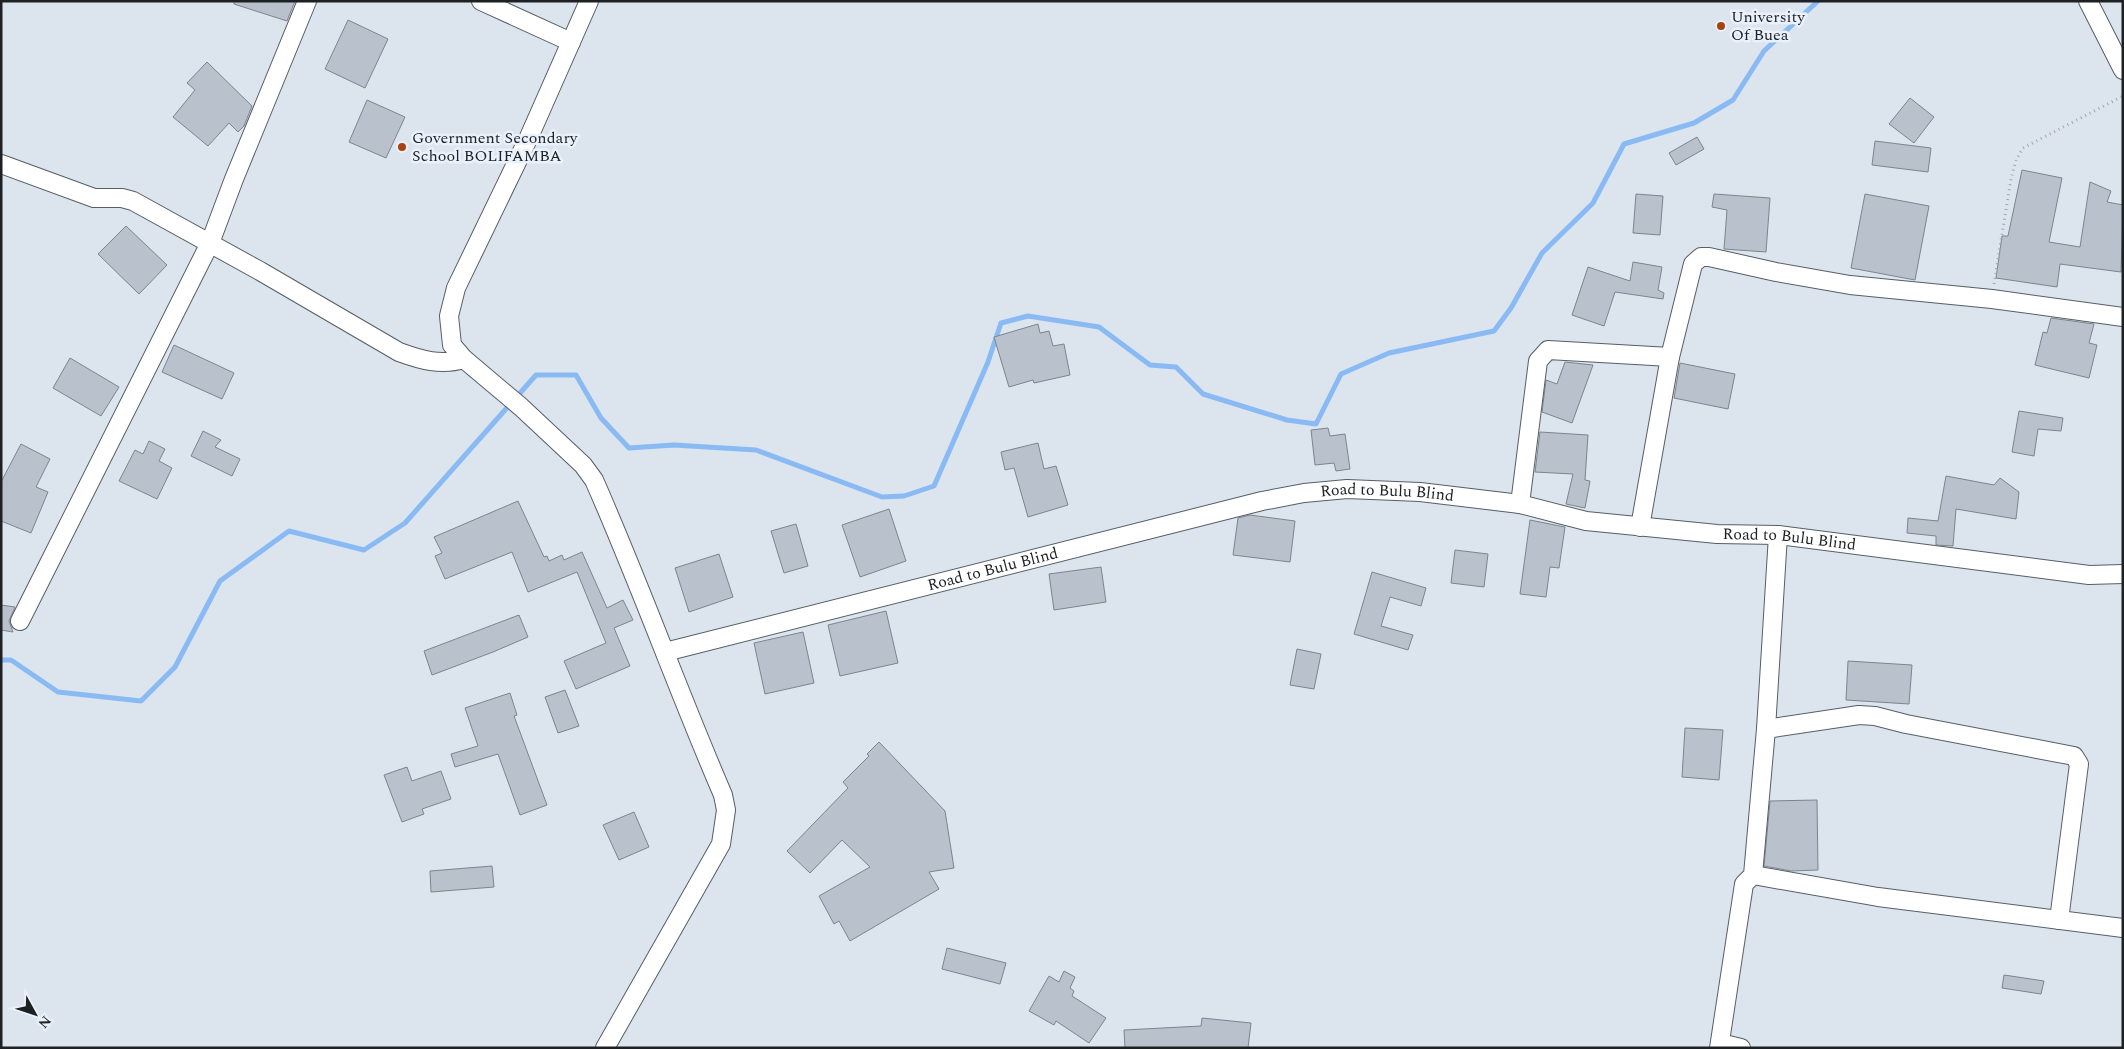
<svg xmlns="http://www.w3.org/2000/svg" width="2124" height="1049" viewBox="0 0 2124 1049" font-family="Spectral,serif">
<rect width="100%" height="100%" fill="#dce4ee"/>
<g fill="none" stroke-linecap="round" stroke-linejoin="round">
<polyline stroke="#8abaf3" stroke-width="5" points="1,660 11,660 58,692 141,701 175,667 220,581 289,531 364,550 405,523 536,375 576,375 601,418 629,448 674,445 756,450 882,497 904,496 934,486 988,362 1001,323 1028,316 1099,327 1150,365 1176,367 1203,394 1287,420 1316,424 1341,374 1389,353 1494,331 1511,308 1542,253 1593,203 1624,144 1694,123 1733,100 1764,51 1818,1"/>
</g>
<g fill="#b9c2cc" stroke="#7c848d">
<polygon points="234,1 295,1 287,21 234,4"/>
<polygon points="348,20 388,39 365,88 325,69"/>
<polygon points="207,62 252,106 244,126 238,132 229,123 208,146 173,117 195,90 187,83"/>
<polygon points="1910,98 1934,117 1914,143 1889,124"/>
<polygon points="367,100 405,117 386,158 349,142"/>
<polygon points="1697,137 1704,149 1676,165 1669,153"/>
<polygon points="1875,141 1931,148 1928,172 1872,165"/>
<polygon points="2022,170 2062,178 2049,242 2080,247 2090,182 2111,191 2107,202 2123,205 2121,272 2060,264 2057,287 1996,278 2002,236 2008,236"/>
<polygon points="1636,194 1663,196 1660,235 1633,233"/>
<polygon points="1714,194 1770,198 1766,252 1724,249 1727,210 1712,207"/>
<polygon points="1865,194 1929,206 1915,280 1851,268"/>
<polygon points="126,226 167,265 139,294 98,254"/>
<polygon points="1633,262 1662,267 1658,290 1664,293 1663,299 1615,292 1604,326 1572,315 1588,267 1630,281"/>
<polygon points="2051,318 2094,324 2089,343 2097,345 2089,378 2035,365 2043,332 2047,333"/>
<polygon points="1038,324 1040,333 1049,331 1053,346 1064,344 1070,375 1034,383 1033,380 1009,387 994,337"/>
<polygon points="174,345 234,373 222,399 162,372"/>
<polygon points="70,358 119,387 101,416 53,388"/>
<polygon points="1565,362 1593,365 1572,423 1542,412 1546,380 1557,384"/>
<polygon points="1680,363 1735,374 1728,409 1674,398"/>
<polygon points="2019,411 2063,418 2061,431 2038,429 2034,456 2012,452"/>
<polygon points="1328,428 1330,436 1345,434 1350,469 1336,471 1334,463 1315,465 1311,430"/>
<polygon points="203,431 221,440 215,447 240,459 232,476 191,456"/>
<polygon points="1540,432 1588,435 1585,480 1590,481 1585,508 1566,504 1573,474 1535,472"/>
<polygon points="149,441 165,449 159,461 172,468 157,499 119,481 135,450 143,454"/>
<polygon points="1038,443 1044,469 1056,466 1068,505 1028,517 1014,468 1005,470 1001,452"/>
<polygon points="21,444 50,459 36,487 48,492 31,533 1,521 1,482"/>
<polygon points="1946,476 1994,485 2000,478 2019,492 2016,519 1956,509 1953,546 1936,545 1936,536 1907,533 1908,518 1938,521"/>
<polygon points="518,501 544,557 547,556 549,561 562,555 564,560 582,552 607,608 623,600 633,620 614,628 630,666 576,689 564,661 606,643 577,572 528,592 512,552 445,579 435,556 442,553 434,537"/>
<polygon points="889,509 906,561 860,577 842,525"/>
<polygon points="1250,515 1295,521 1290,562 1233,555 1238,518"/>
<polygon points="1530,520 1565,527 1559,568 1550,567 1546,597 1520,594"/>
<polygon points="796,524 808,566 784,573 771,531"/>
<polygon points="1455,550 1488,554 1484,587 1451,583"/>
<polygon points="719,554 733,597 689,612 675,568"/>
<polygon points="1101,567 1106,602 1054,610 1049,574"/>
<polygon points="1372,572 1426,588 1421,606 1390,597 1381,626 1413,635 1408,650 1354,634"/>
<polygon points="1,605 15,607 9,621 13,632 1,630"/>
<polygon points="886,611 898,663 840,676 828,625"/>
<polygon points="519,615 528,637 493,652 432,675 424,651"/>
<polygon points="803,632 814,683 765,694 754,643"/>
<polygon points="1297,649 1321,654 1314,689 1290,685"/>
<polygon points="1848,661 1912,665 1909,704 1846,700"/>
<polygon points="565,690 579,726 558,733 545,697"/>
<polygon points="510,693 517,715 514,716 547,805 520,815 498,754 455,767 451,754 478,746 465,708"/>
<polygon points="1685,728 1723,730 1719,780 1682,777"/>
<polygon points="879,742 945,811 954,868 929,872 939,889 850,941 839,921 834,924 819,896 870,867 842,840 810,873 787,851 848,788 843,782 869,756 867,754"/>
<polygon points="407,767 412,781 441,771 451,799 422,809 424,814 402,822 384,775"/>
<polygon points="1817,800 1818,870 1791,871 1764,866 1770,801"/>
<polygon points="634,812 649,847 619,860 603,825"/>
<polygon points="492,866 494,887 431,892 430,871"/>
<polygon points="947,948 1006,963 1000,984 942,969"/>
<polygon points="1064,971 1075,977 1070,988 1074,991 1072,996 1106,1018 1089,1043 1056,1021 1054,1025 1029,1011 1049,976 1059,982"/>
<polygon points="2004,975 2044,981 2041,994 2002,988"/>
<polygon points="1202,1018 1251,1023 1248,1048 1125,1048 1124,1030 1201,1026"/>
</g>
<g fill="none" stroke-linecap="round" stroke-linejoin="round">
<g stroke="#565e67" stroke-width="20">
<g id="minor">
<polyline points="481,1 571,42"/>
<path d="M589,1L529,137L456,288L449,316L452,345L464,359L521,407L583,465L594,480C640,584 678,691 723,795L726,810L721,844L605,1048"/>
<polyline points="2088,1 2123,70"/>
<path d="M1,164L94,198H122L133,201L260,271L399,352C421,360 441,366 464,359"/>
<polyline points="1520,504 1538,361 1548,350 1670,357 1693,264 1701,257 1709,257 1776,272 1850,285 1992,299 2123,317"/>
<polyline points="1640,527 1670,357"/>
<polyline points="20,621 210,243 234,179 307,1"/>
<path id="s1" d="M665,652L1262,501L1304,493L1347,489L1420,492L1520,504L1586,521L1717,534L1778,535L2089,575L2123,574"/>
<polyline points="1766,729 1859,715 1875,716 1906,724 2074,756 2079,764 2059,920"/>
<polyline points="1753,875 1878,897 2123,928"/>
<polyline points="1720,1043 1741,1048"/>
<polyline points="1719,1048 1744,884 1753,875 1766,729 1778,535"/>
</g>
</g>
<polyline stroke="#a1a8b0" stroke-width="3" stroke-dasharray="1 4" stroke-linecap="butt" points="1994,284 2011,179 2016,160 2023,148 2123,96"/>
<use href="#minor" stroke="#fff" stroke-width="18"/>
</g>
<g fill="#a7430e" stroke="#e9f1fc" stroke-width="2">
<circle cx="1721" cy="26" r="5"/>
<circle cx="402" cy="147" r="5"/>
</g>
<g text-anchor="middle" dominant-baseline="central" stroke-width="5" stroke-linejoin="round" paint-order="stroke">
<g font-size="16" fill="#1e2124" stroke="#e9f1fc" text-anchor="start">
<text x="1731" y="17">University<tspan x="1731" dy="18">Of Buea</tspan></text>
<text x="412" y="138">Government Secondary<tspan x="412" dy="18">School BOLIFAMBA</tspan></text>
</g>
<g font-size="16" fill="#1e2124" stroke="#e9f1fc">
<text stroke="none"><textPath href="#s1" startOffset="742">Road to Bulu Blind</textPath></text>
<text stroke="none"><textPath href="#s1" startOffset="1148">Road to Bulu Blind</textPath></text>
<text stroke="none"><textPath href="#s1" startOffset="338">Road to Bulu Blind</textPath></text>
</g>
</g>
<rect width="2124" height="1049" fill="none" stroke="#1e2124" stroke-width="5"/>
<g transform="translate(35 1014) rotate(130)" stroke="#e9f1fc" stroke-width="4" paint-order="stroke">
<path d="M0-4L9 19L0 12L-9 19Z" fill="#1e2124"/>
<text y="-8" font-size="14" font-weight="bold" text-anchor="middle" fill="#1e2124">N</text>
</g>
</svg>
